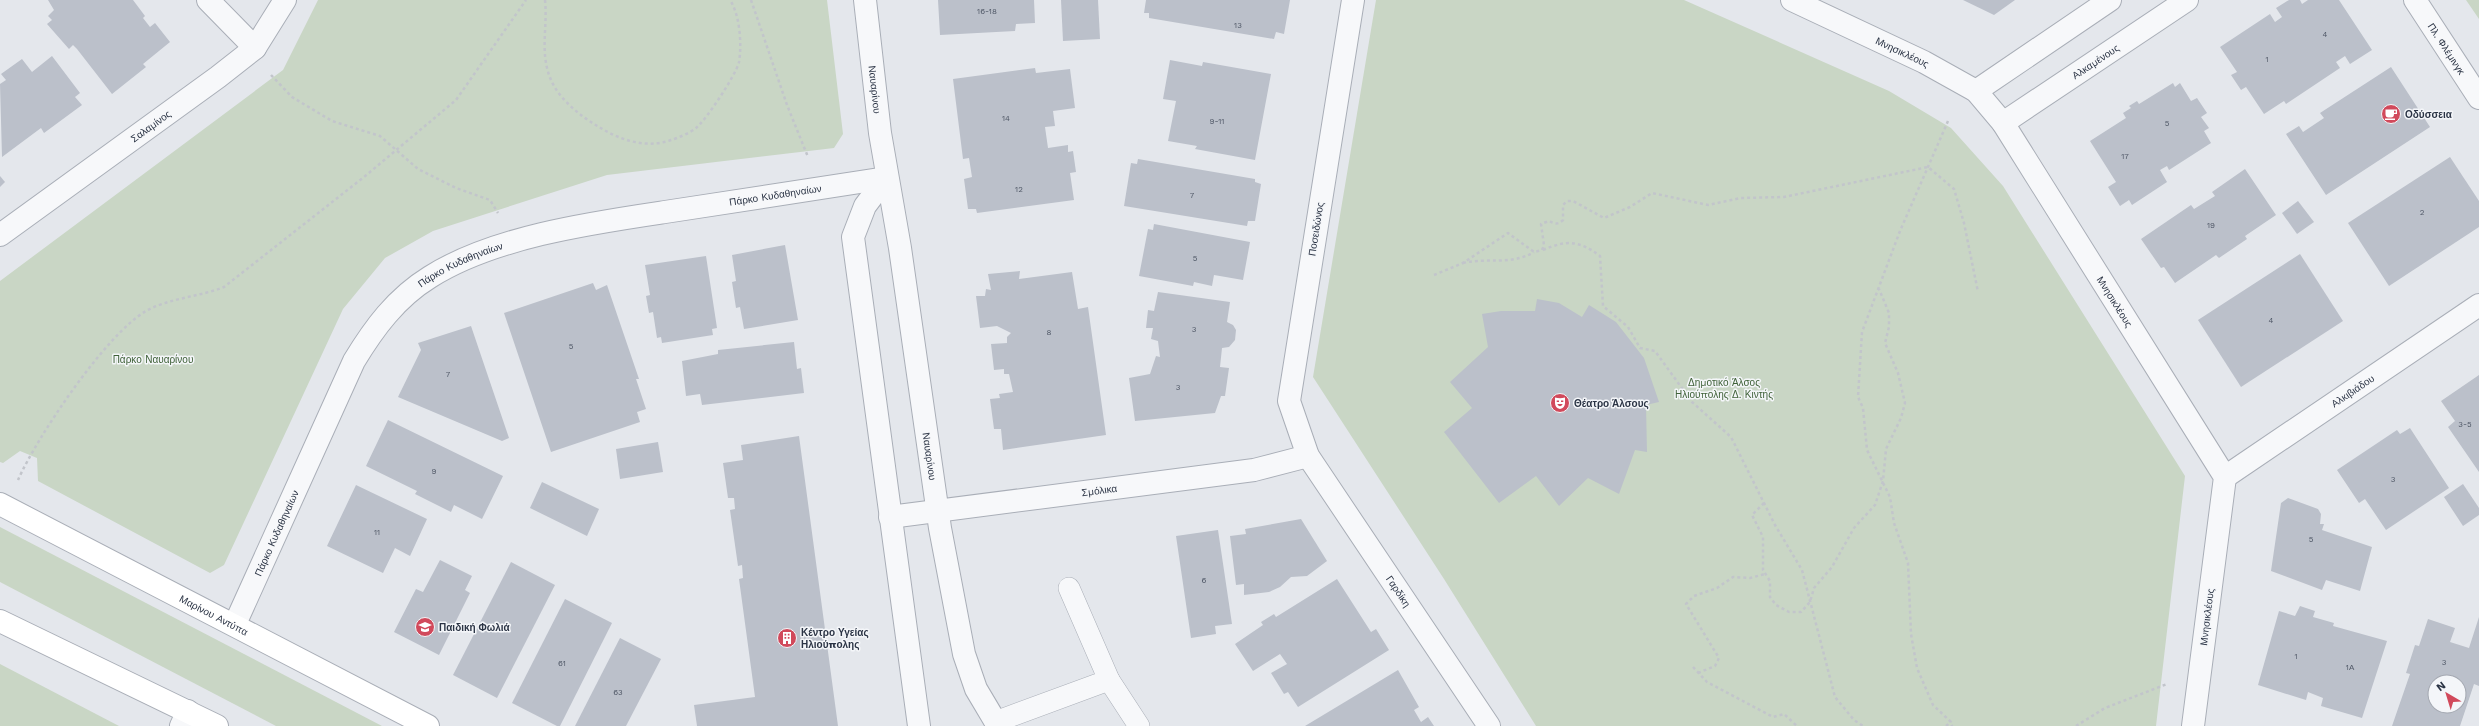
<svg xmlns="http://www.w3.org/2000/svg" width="2479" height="726" viewBox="0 0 2479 726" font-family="'Work Sans',sans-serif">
<rect width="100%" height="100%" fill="#e4e7ec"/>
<g fill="#c9d6c5">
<polygon points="318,0 827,0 843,134 834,148 607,175 433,231 385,258 343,309 224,565 210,573 38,481 37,458 20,451 3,463 0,462 0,281 283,70"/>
<polygon points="1376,0 1684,0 1889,91 1951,128 2003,186 2185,476 2156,726 1536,726 1444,579 1313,377"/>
<polygon points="2466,0 2479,0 2479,19"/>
<polygon points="0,527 382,726 276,726 0,582"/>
<polygon points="0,664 119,726 0,726"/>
</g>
<g fill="#bbc0ca" fill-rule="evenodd">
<polygon points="48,0 133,0 145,16 143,18 150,27 155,23 170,42 143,64 146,67 112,94 77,49 73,45 69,49 47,24 52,20 48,16 54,10"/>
<polygon points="938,0 1034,0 1035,23 1016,24 1015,31 940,35"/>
<polygon points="1061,0 1098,0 1100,39 1063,41"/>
<polygon points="1146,0 1290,0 1284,34 1276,32 1274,39 1149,18 1149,13 1144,13"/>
<polygon points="1963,0 2015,0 1994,15"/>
<polygon points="2289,0 2300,0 2302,4 2308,0 2339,0 2372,50 2350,64 2345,56 2336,62 2340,68 2286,104 2284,101 2264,114 2246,87 2241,90 2231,75 2237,72 2220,47 2270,14 2275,22 2282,17 2276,8"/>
<polygon points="52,56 80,93 75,97 82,105 44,133 41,128 2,157 0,84 6,80 1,74 22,59 32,72"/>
<polygon points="1170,60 1202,66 1203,62 1271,74 1255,160 1195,149 1197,146 1168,141 1176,101 1163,99"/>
<polygon points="2391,67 2430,127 2326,195 2286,134 2299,126 2303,132 2324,118 2320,113"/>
<polygon points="1035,68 1036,73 1070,69 1075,108 1053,111 1055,126 1045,127 1048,148 1068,145 1068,152 1073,151 1076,172 1070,173 1074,200 977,213 976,209 968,209 964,179 972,177 969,158 963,159 953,79"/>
<polygon points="2173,83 2175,87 2180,83 2191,101 2197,98 2207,113 2201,117 2209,128 2204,131 2211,143 2169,170 2167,166 2160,170 2167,182 2132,205 2129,200 2120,206 2108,187 2116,182 2090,141 2126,118 2123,113 2131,108 2129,106 2137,101 2139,104"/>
<polygon points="2450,157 2479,201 2479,227 2389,286 2348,223"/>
<polygon points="1138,159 1255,179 1255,182 1261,184 1255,221 1248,221 1247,226 1124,206 1131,163 1137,164"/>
<polygon points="2245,169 2276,215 2245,236 2247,239 2219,258 2216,255 2175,283 2164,267 2161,268 2141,239 2191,205 2194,209 2215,196 2212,192"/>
<polygon points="0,176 5,182 0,187"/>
<polygon points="2298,201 2314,222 2297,234 2282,213"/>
<polygon points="1154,224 1250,242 1243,280 1214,275 1212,286 1194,282 1193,286 1139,276 1148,229 1153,230"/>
<polygon points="785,245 798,320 744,329 740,307 736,308 732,282 736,281 732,255"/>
<polygon points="2300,254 2343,321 2241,387 2198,320"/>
<polygon points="706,256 717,328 712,329 713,335 662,343 661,337 657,338 653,312 649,313 646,296 650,295 645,265"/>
<polygon points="1020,271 1019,279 1072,272 1078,309 1088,307 1106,435 1003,450 1001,429 994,429 990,399 1000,398 999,394 1013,392 1009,374 1004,374 1004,369 994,370 991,344 1007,343 1007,337 1011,333 997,326 980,328 976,296 985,296 986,289 991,290 988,274"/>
<polygon points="593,283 596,290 607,285 639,379 636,379 646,409 637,412 640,422 551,452 504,313"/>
<polygon points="1158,292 1230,302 1227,322 1233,325 1236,330 1235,340 1229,347 1222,348 1220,367 1229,368 1225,396 1221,396 1215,413 1135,421 1129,378 1150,374 1156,356 1160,357 1158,341 1151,339 1153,328 1146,328 1148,310 1154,311"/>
<polygon points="1537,299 1559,303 1582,317 1589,305 1616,322 1644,358 1659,402 1646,405 1647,452 1635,450 1619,494 1588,478 1559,506 1536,476 1499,503 1444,432 1472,408 1450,382 1488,347 1482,314 1501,311 1535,311"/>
<polygon points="471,326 509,438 502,441 398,397 421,350 418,343"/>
<polygon points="794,342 797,369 801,368 804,393 702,405 700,394 686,396 682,361 718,354 718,350"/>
<polygon points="2479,375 2479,472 2448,427 2455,421 2441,401"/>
<polygon points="388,420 503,476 482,519 454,505 451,512 415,494 417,491 366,466"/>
<polygon points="2410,428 2449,488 2386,530 2365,499 2359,503 2337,470 2397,430 2400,434"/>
<polygon points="799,436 838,726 697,726 694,705 755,697 739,579 743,578 742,565 738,566 730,510 735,509 734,498 728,498 723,463 743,460 741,445"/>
<polygon points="658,442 663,472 620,479 616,449"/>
<polygon points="542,482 599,509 587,536 530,508"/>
<polygon points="2463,484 2479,508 2479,515 2463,526 2444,497"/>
<polygon points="356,485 427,519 410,556 395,548 383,573 327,546"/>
<polygon points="2288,498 2318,509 2321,514 2320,524 2324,524 2322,530 2372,547 2360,591 2326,580 2322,590 2271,571 2281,503"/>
<polygon points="1301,519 1327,561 1307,576 1291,577 1280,587 1269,592 1244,595 1244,584 1236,585 1230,536 1246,534 1245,529"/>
<polygon points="1218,530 1232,624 1215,626 1216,634 1191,638 1176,536"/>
<polygon points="440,560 472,576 465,590 470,593 439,655 394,632 416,589 423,592"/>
<polygon points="511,562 555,585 497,698 453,675"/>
<polygon points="1337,579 1371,632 1376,629 1389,650 1298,707 1288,692 1284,694 1271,673 1287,664 1280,654 1253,671 1235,644 1263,625 1261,622 1274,614 1276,617"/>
<polygon points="565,599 612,623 560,726 557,726 512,703"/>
<polygon points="2300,606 2315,611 2313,617 2334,623 2333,626 2387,641 2362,718 2321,706 2323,698 2308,692 2306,700 2258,685 2279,611 2295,616"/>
<path d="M2479,617V686L2474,684L2460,726H2392L2410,674L2406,673L2415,645L2419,646L2428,619L2455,628L2450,642L2469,648ZM2435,682H2459V706H2435Z"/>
<polygon points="620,638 661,659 626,726 575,726"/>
<polygon points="1398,670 1419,707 1414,710 1421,722 1428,717 1434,726 1305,726"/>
</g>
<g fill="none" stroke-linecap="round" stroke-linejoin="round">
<g stroke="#a9aeb7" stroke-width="22">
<g id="lane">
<polyline points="1109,680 1139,726"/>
<polyline points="995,722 1109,680 1069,588"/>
</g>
</g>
<g stroke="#a9aeb7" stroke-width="24">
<g id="street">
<polyline points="208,0 255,48"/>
<path id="s1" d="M865,0L880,133L900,248L940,528L964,654L976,689L998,726"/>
<path id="s2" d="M1353,0L1289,401L1308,456L1489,726"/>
<path id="s3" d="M1792,0L1924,62L1976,91L2003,123L2225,477L2193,726"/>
<path id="s4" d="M2415,0L2479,98"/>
<polyline points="1976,91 2110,0"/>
<path id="s5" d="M2003,123L2187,0"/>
<polyline points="886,178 865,206 853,237 919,726"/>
<path id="s6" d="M0,235L218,77L255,48L285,0"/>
<path id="s7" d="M2225,477L2479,305"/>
<path id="s8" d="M890,517L1254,470L1308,456"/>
<path id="s9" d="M235,624L354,361C374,328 396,298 430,277C493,237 591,223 665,212C739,200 813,189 886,178"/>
<polyline points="181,726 188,711"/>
</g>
</g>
<g stroke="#a9aeb7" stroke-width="24">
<g id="secondary">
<path id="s10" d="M0,504L428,726"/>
<polyline points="0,621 217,726"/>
</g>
</g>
<g stroke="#c2c5cb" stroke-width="2.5" stroke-dasharray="3 3" stroke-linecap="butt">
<path d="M545,0C548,30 538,57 554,86C564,103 582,117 599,127C620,140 646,149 671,140C678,138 690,133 696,128C706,120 736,75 739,62C742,45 740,15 730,0"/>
<polyline points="751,0 787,105 808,157"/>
<polyline points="271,75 292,97 332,121 380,136 418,169 456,188 490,200 498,213"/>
<polyline points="1948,121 1900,231 1862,332 1858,397 1863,408 1867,450 1890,497 1894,523 1908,563 1911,634 1917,668 1933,705 1951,722 1952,726"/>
<path d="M1543,250C1566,240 1579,240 1600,256L1603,306L1628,327L1640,348L1655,351L1692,402L1731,437L1775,525L1802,570L1835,697L1854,720L1863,726"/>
<path d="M1463,263C1489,257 1510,266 1534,252"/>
<path d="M1434,275L1463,263L1508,233L1534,252L1542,250L1544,245L1541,224L1549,221C1555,224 1558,225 1563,220V205L1567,201H1573L1604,218L1630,207L1652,193L1708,205L1741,198L1784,197L1928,167L1954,189L1964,223L1978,292"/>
<path d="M18,480C37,437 106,334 146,311C169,298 199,297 224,287L364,177L456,100L526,0"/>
<polyline points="1764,503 1752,515 1763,537 1763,570 1770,581 1770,597 1776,605 1789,612 1801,612 1810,602 1814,588 1832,567 1854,528 1875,505 1883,481 1886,449 1901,418 1905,403 1898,373 1885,343 1889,327 1889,313 1879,289"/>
<polyline points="1693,667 1707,682 1773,717 1784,714 1797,726"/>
<polyline points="1698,673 1715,666 1719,658 1686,604 1694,596 1717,588 1733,577 1750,578 1765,574"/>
<polyline points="1946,726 1951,722"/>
<polyline points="2076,726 2105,708 2167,684"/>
</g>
<use href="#lane" stroke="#f7f8fa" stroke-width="21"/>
<use href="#street" stroke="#f7f8fa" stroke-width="22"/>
<use href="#secondary" stroke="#fff" stroke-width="22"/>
</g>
<defs>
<g id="cafe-disc" transform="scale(1)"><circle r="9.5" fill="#d1495b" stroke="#f4f6f9"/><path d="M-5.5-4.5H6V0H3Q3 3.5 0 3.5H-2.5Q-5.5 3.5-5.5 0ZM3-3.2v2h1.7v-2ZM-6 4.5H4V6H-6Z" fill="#fff"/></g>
<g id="theatre-disc" transform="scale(1)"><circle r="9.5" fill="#d1495b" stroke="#f4f6f9"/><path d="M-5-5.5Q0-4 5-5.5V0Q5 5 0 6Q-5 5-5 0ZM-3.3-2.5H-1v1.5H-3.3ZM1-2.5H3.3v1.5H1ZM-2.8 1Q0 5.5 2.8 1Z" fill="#fff"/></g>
<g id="school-disc" transform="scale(1)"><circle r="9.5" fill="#d1495b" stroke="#f4f6f9"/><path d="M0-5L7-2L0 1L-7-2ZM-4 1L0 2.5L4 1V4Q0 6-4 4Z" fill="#fff"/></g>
<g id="building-disc" transform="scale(1)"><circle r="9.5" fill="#d1495b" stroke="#f4f6f9"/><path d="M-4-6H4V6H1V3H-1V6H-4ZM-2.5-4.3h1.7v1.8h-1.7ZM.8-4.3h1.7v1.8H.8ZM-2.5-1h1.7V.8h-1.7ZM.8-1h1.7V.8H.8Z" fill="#fff"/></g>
</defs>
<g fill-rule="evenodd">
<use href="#cafe-disc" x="2391" y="114"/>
<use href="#theatre-disc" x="1560" y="403"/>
<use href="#school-disc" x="425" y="627"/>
<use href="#building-disc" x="787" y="638"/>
</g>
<g text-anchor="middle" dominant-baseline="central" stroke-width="3" stroke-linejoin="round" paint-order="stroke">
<g font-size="8" fill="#4f5766">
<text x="987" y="11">16-18</text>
<text x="1238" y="25">13</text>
<text x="2325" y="34">4</text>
<text x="2267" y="59">1</text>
<text x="1006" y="118">14</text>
<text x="1217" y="121">9-11</text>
<text x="2167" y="123">5</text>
<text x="2125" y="156">17</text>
<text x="1019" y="189">12</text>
<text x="1192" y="195">7</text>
<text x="2422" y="212">2</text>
<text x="2211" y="225">19</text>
<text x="1195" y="258">5</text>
<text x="2271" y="320">4</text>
<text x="1194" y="329">3</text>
<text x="1049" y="332">8</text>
<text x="571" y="346">5</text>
<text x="448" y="374">7</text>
<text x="1178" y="387">3</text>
<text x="2465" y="424">3-5</text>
<text x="434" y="471">9</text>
<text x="2393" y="479">3</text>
<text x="377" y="532">11</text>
<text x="2311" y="539">5</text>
<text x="1204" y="580">6</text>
<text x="2296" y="656">1</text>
<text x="2444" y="662">3</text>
<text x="562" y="663">61</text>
<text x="2350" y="667">1Α</text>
<text x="618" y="692">63</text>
</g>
<g font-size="10" fill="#2b3445" stroke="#f4f6f9">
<text stroke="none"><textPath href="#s4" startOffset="58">Πλ. Φλέμινγκ</textPath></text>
<text stroke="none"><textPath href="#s3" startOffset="122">Μνησικλέους</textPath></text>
<text stroke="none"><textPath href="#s5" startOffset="111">Αλκαμένους</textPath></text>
<text stroke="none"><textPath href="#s1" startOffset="90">Ναυαρίνου</textPath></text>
<text stroke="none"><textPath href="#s6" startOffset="186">Σαλαμίνος</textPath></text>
<text stroke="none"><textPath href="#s9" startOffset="760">Πάρκο Κυδαθηναίων</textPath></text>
<text transform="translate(1316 229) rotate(-81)">Ποσειδώνος</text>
<text stroke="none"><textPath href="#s9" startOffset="436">Πάρκο Κυδαθηναίων</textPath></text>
<text stroke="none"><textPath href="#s3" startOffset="458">Μνησικλέους</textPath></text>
<text stroke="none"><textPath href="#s7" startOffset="154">Αλκιβιάδου</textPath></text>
<text stroke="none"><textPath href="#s1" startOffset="461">Ναυαρίνου</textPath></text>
<text stroke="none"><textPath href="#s8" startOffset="211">Σμόλικα</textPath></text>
<text stroke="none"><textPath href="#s9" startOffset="100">Πάρκο Κυδαθηναίων</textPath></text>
<text stroke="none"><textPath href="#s2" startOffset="627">Γαρδίκη</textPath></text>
<text stroke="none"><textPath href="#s10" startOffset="241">Μαρίνου Αντύπα</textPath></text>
<text transform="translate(2207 617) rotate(-83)">Μνησικλέους</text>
</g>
<g font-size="10" font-weight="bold" fill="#2b3445" stroke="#f4f6f9" text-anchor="start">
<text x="2405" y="114">Οδύσσεια</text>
<text x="1574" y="403">Θέατρο Άλσους</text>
<text x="439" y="627">Παιδική Φωλιά</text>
<text x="801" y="632">Κέντρο Υγείας<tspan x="801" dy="12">Ηλιούπολης</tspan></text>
</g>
<g font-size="10" fill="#3f6138" stroke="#f4f6f9">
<text x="153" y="359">Πάρκο Ναυαρίνου</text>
<text x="1724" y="382">Δημοτικό Άλσος<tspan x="1724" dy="12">Ηλιούπολης Δ. Κιντής</tspan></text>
</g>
</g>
<g transform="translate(2447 694) rotate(322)"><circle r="19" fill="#f4f6f9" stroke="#a4a8b1"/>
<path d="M0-3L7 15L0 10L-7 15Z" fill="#d1495b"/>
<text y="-6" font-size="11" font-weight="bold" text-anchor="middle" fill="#2b3445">N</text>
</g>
</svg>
